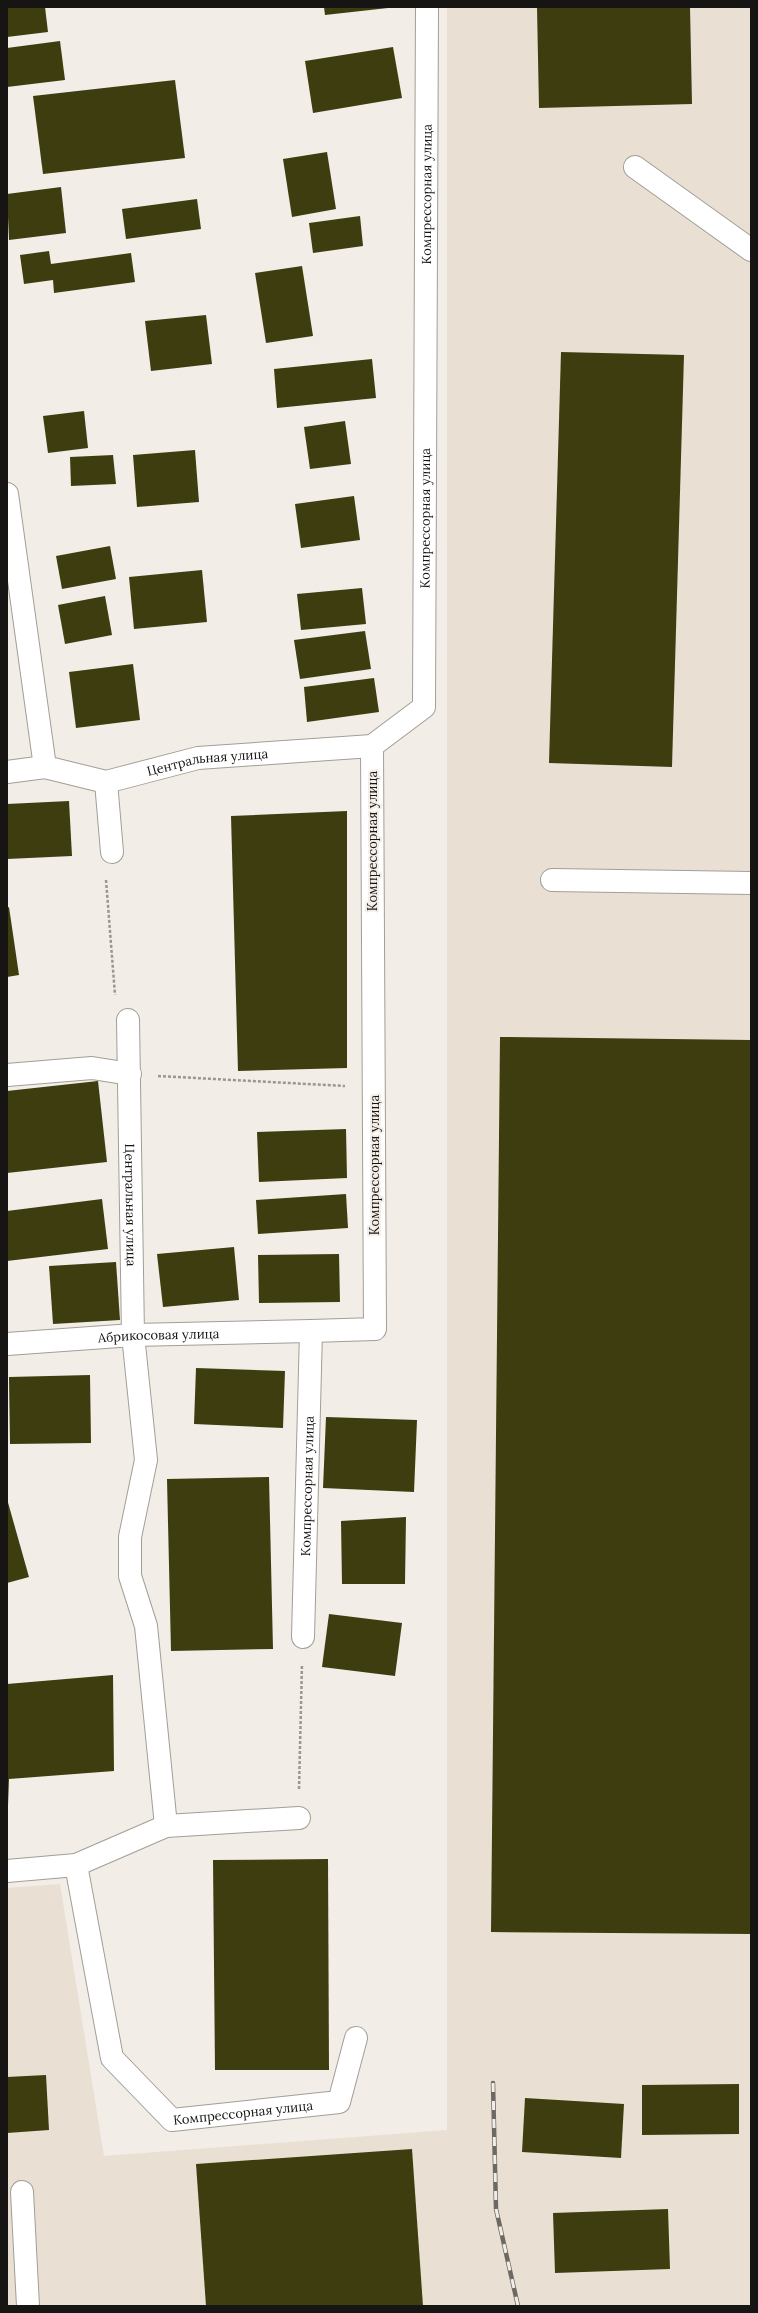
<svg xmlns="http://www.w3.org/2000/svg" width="758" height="2313" viewBox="0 0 758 2313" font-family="Lora,serif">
<rect width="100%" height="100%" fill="#f2ede6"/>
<polygon fill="#e9e0d3" points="447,7 751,7 751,2306 7,2306 7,1888 60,1884 104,2156 447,2130"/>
<g fill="#3d3d10">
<polygon points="7,7 45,7 48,32 7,37"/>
<polygon points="324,7 388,7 388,8 325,15"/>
<polygon points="537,7 690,7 692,104 539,108"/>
<polygon points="60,41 65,80 7,87 7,48"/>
<polygon points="393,47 402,98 313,113 305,61"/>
<polygon points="175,80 185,158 43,174 33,96"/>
<polygon points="327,152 336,209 292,217 283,159"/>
<polygon points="61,187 66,233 9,240 7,194"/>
<polygon points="197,199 201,229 126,239 122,209"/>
<polygon points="360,216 363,246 313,253 309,223"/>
<polygon points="49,251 51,264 131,253 135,282 54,293 53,280 24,284 20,255"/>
<polygon points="302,266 313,336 266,343 255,273"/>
<polygon points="206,315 212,364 151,371 145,321"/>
<polygon points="561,352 684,355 672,767 549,763"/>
<polygon points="372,359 376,398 277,408 274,369"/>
<polygon points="84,411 88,448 48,453 43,416"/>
<polygon points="345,421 351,464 310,469 304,427"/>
<polygon points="195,450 199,502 137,507 133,455"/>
<polygon points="113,455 116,484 71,486 70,457"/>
<polygon points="354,496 360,540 301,548 295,504"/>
<polygon points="110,546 116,579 62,589 56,556"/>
<polygon points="202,570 207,622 134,629 129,577"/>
<polygon points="362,588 366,624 301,630 297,594"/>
<polygon points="105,596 112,635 65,644 58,605"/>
<polygon points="365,631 371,669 300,679 294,640"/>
<polygon points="133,664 140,720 76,728 69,672"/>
<polygon points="374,678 379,712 307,722 304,687"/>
<polygon points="69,801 72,856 7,859 7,804"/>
<polygon points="347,811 347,1068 238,1071 231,816"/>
<polygon points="9,907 19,975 7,977 7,908"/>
<polygon points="500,1037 751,1040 751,1934 491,1932"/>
<polygon points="98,1081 107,1162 7,1173 7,1091"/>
<polygon points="346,1129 347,1178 259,1182 257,1132"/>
<polygon points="346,1194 348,1228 258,1234 256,1200"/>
<polygon points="102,1199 108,1249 7,1261 7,1211"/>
<polygon points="234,1247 239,1300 163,1307 157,1254"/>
<polygon points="339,1254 340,1302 259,1303 258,1255"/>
<polygon points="116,1262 120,1320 53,1324 49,1266"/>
<polygon points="196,1368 285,1371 283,1428 194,1424"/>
<polygon points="90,1375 91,1443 10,1444 9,1377"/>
<polygon points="326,1417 417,1420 414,1492 323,1488"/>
<polygon points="269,1477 273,1649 171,1651 167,1479"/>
<polygon points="7,1499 29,1577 7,1583"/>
<polygon points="406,1517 405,1584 342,1584 341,1521"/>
<polygon points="329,1614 402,1623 395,1676 322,1667"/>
<polygon points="113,1675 114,1771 9,1779 7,1832 7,1684"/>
<polygon points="328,1859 329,2070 215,2070 213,1860"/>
<polygon points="46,2075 49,2130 7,2133 7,2077"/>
<polygon points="739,2084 739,2134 642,2135 642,2085"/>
<polygon points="525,2098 624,2104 621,2158 522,2152"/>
<polygon points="412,2149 423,2306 206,2306 196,2164"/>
<polygon points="668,2209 670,2269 555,2273 553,2213"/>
</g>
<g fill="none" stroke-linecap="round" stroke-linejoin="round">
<g stroke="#a29e97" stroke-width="24">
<g id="minor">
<polyline points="635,167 751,250"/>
<polyline points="7,494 45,767"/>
<path id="s1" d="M7,772L45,767L106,782L198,758L372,746"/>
<polyline points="106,782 112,852"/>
<polyline points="552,880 751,883"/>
<path id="s2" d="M128,1020L133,1335L146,1460L130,1537V1576L146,1626L166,1826"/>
<polyline points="7,1075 92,1068 130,1074"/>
<path id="s3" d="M7,1344L133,1335L311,1331"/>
<path id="s4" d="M303,1637L311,1331L375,1329L372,746L424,707L427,7"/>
<path id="s5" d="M76,1865L112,2058L172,2120L339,2102L356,2038"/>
<polyline points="7,1871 76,1865 166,1826 299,1818"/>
<polyline points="22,2192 28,2306"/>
</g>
</g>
<g stroke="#9a9691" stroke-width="2.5" stroke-dasharray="3 2" stroke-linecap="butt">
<polyline points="106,880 115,995"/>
<polyline points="158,1076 345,1086"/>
<polyline points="299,1789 302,1664"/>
</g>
<use href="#minor" stroke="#fff" stroke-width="22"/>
<g stroke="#6c6965" stroke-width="4.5">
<polyline id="rail" points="493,2083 496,2209 518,2306"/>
</g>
<use href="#rail" stroke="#f2ede6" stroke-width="3" stroke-dasharray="9" stroke-linecap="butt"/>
</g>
<g text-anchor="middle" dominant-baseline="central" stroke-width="4" stroke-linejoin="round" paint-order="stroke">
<g font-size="13" fill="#171513" stroke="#f2ede6">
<text stroke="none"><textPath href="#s4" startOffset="1531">Компрессорная улица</textPath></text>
<text stroke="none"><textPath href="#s4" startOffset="1207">Компрессорная улица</textPath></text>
<text stroke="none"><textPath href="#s1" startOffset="205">Центральная улица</textPath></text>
<text transform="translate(372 841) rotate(-90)">Компрессорная улица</text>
<text transform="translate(374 1165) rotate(-90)">Компрессорная улица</text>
<text stroke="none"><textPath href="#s2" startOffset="185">Центральная улица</textPath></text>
<text stroke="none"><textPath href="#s3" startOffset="152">Абрикосовая улица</textPath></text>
<text stroke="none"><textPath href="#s4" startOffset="151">Компрессорная улица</textPath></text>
<text stroke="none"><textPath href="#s5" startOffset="354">Компрессорная улица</textPath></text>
</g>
</g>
<rect width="758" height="2313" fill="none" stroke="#171513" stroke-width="16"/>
</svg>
